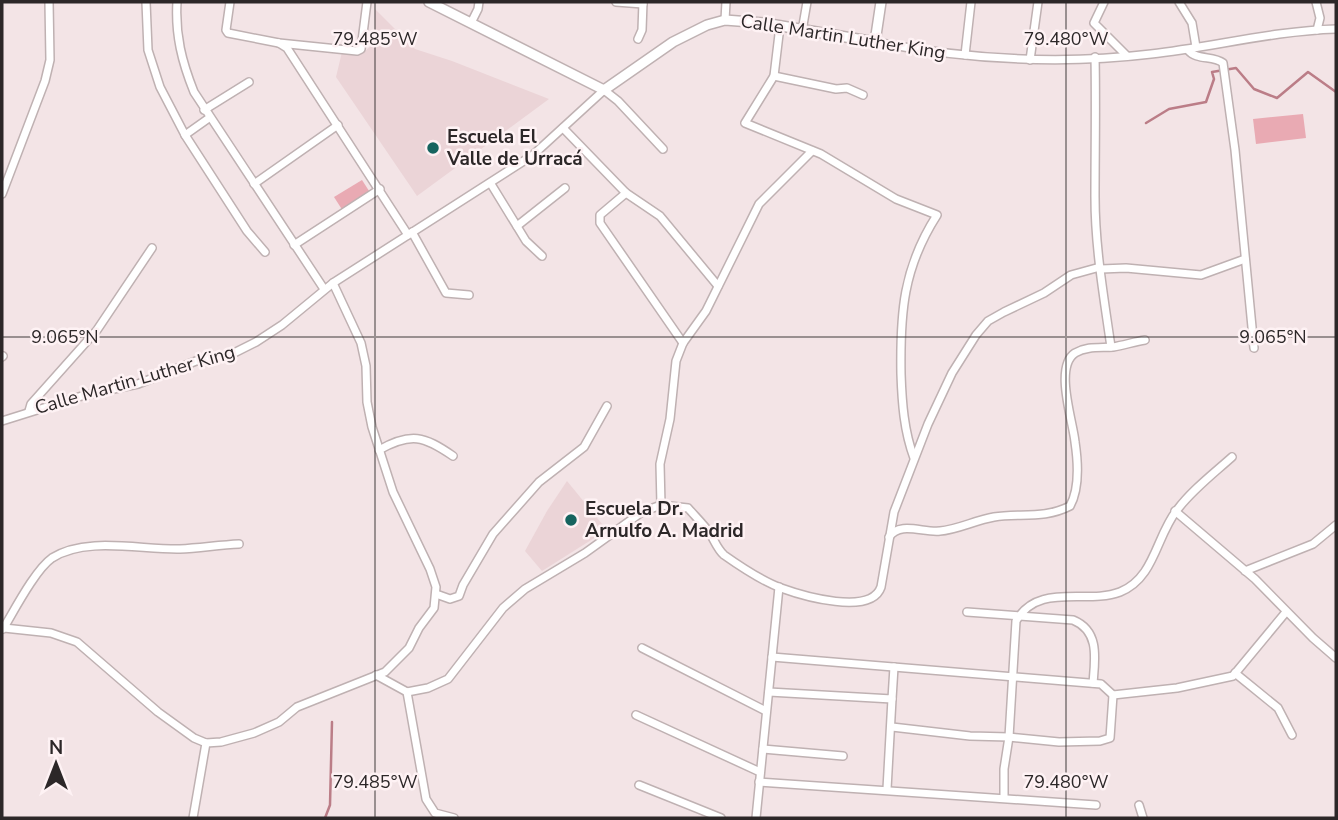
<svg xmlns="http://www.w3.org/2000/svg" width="1338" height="820" viewBox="0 0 1338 820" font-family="'Nunito Sans',sans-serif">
<rect width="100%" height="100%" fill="#f3e4e6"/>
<g fill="#ebd4d7">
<polygon points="375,9 415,49 452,61 549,99 417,196 336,77 342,52 358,54 365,51 371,46 375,28"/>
<polygon points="567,481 607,530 542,571 525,551 547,511"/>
</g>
<g fill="#e9aab3">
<polygon points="1303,114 1306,138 1256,144 1253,119"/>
<polygon points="362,180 371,194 343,211 334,197"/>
</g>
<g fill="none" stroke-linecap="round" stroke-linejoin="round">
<g stroke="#bb7d87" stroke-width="2.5">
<polyline points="1146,123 1169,109 1206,102 1214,79 1212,72 1236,68 1254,89 1277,98 1308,72 1336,92"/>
<polyline points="325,818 330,805 332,722"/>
</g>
<g stroke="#bfb1b2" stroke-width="10">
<g id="minor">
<polyline points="146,2 148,50 160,87 185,135 247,231 265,252"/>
<path d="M177,2C175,35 182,62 194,92L324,289"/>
<polyline points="230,2 226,30 228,33 279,43 357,51 361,49 367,2"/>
<polyline points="616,2 643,4"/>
<polyline points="1104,2 1094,23 1127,56"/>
<polyline points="1179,2 1192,23 1196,47"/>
<polyline points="1316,2 1320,18 1317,30"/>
<polyline points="725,20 726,2"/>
<polyline points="471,23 478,9 479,2"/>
<path d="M780,26L774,76L745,123L821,154L896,199L937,215C903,268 900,313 901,374C902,403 904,431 914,458"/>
<polyline points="802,31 807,2"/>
<polyline points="638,39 642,30 643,2"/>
<path d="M875,42C965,59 1060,65 1151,54C1213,47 1273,31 1336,29"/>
<polyline points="279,43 287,48 408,235"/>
<path d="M1188,50C1197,61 1213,55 1223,63L1235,150L1254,348"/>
<polyline points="965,55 971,2"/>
<path d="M1095,57C1096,104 1095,150 1095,197C1095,247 1104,298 1111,347"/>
<polyline points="1030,60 1038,2"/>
<polyline points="774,76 836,89 847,88 863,95"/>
<polyline points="204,110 249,82"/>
<polyline points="563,128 626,193 660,216 718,286"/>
<polyline points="185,135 209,118"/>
<polyline points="254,184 338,125"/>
<polyline points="491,184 526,241 542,256"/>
<polyline points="626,193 600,215 600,223 683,343"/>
<polyline points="2,194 45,81 50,60 49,2"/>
<polyline points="517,226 565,188"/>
<polyline points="412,232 446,293 469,295"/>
<polyline points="294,245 380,189"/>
<polyline points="1101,269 1126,268 1201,275 1245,259"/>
<polyline points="2,357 3,356"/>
<polyline points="29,411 31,404 97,330 152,248"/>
<polyline points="2,421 85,395 138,384 196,361 230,355 256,342 282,325 333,283 533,155 604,90 618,101 663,149"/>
<path d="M379,450C411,432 424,436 453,456"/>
<polyline points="661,505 660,464 670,419 676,361 683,343 706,311 759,204 812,151"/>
<polyline points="1175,511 1255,579 1313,638 1336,658"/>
<path d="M889,537C900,521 923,533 940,531C956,530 976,520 994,517C1020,513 1045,519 1070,506C1080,488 1078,462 1075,442C1073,421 1054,367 1075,353C1087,346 1100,348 1113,347C1124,345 1134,342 1145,340"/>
<polyline points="1245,571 1313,544 1336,525"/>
<polyline points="436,594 450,599 459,596 463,585 493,534 539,482 584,447 607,406"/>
<path d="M967,612L1073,620C1100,631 1095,659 1093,683"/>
<polyline points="4,628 51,633 77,642 158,712 194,738 206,743 221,742 254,733 279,722 297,707 385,672 409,648 419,628 434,608 436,587 430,569 393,492 372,427 367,402 366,366 361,343 333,283"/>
<path d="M3,629C14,611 35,570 52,558C86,536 141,550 180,549C200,548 219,545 239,544"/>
<polyline points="642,648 766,711"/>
<polyline points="772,657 1101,684 1113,695 1110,738 1100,741 1059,742 1009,737 970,736 892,727"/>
<polyline points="1235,673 1278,708 1292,735"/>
<path d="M376,675L407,692L428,688L448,679L503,608L525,589L585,553L642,512L661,505L688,508C695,516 703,524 709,532C714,539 717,549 724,555C741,567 762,581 781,588C803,596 871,616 881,587L894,512L928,424L952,373L976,335L988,321L1004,312L1044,293L1071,275L1100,267"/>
<polyline points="407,692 426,799 435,813 454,818"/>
<polyline points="769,692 892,699 894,667"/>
<polyline points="1113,695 1177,688 1233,676 1286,612"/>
<polyline points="636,715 760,772"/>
<polyline points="763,749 843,756"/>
<polyline points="759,782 1096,805"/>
<polyline points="639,785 721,818"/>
<polyline points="887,789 892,699"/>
<path d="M1004,797V769L1009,737L1016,621C1038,582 1086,605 1120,592C1155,578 1156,536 1177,510C1192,490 1213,474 1232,457"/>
<polyline points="1139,805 1143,818"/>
<polyline points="193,818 206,743"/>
<polyline points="756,818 779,587"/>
</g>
</g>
<g stroke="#bfb1b2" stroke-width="12">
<polyline id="tertiary" points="429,2 604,90 673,42 707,25 725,20 764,23 875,42 881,2"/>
</g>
<use href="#minor" stroke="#fff" stroke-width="7"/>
<use href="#tertiary" stroke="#fff" stroke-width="9"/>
</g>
<path fill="none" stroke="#2c2728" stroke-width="2" stroke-opacity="0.45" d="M375,2V818M1066,2V818M2,337H1336"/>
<g fill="#16645f" stroke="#fef2f4" stroke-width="2.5">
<circle cx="433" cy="148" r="7"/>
<circle cx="571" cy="520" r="7"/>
</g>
<g text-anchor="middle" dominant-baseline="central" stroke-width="5" stroke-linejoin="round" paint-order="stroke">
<g font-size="19" fill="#2c2728" stroke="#fef2f4">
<text transform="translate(843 37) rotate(9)">Calle Martin Luther King</text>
<text transform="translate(135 380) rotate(-16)">Calle Martin Luther King</text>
</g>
<g font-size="19" font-weight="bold" fill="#2c2728" stroke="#fef2f4" text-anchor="start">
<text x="447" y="137">Escuela El<tspan x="447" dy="22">Valle de Urracá</tspan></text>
<text x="585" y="509">Escuela Dr.<tspan x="585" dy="22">Arnulfo A. Madrid</tspan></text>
</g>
</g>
<g font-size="18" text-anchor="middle" fill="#2c2728" stroke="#fef2f4" stroke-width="5" stroke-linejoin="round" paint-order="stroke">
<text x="375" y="45">79.485°W</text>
<text x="1066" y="45">79.480°W</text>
<text x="65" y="343">9.065°N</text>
<text x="1273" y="343">9.065°N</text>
<text x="375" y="788">79.485°W</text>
<text x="1066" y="788">79.480°W</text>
</g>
<rect width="1338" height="820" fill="none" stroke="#2c2728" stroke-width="7"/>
<g transform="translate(56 764)" stroke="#fef2f4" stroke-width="5" paint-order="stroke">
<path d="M0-5L12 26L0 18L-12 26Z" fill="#2c2728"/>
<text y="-10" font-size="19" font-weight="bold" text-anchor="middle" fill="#2c2728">N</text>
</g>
</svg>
